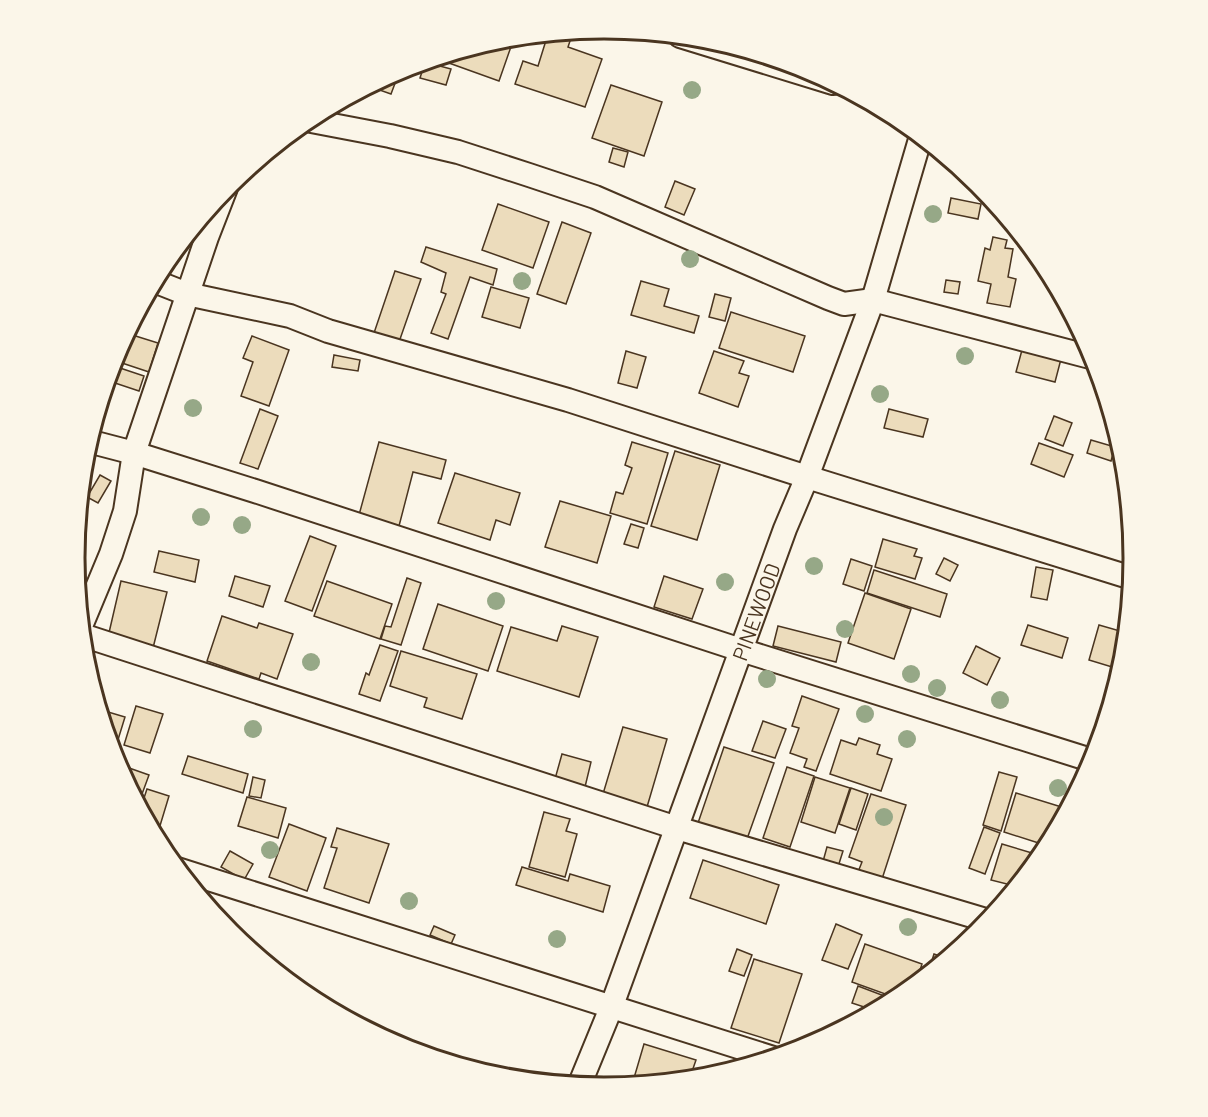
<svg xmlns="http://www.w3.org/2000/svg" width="1208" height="1117" viewBox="0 0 1208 1117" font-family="Barlow,sans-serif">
<rect width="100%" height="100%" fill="#fbf6e9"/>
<g fill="#ecdcbc" stroke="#4a3520" stroke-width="1.5">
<polygon points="556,33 571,38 568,47 602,59 585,107 515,84 523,61 538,66 548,34"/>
<polygon points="514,38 499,81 435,58 501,39"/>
<polygon points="425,62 451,69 446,85 420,78"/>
<polygon points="400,70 391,94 368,86"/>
<polygon points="611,85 662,102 644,156 592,138"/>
<polygon points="613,148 628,152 624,167 609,162"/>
<polygon points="675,181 695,189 684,215 665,207"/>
<polygon points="951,198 981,204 978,219 948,213"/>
<polygon points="498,204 549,222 533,268 482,250"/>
<polygon points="562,222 591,233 566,304 537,294"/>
<polygon points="993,237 1007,240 1005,248 1013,249 1008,277 1016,279 1010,307 987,303 991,284 978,281 985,248 990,250"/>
<polygon points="426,247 497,269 493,285 470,277 448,339 431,333 446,294 441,292 446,273 421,262"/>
<polygon points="395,271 421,279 399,342 374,333"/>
<polygon points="946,280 960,282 958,294 944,292"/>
<polygon points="641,281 669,289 664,306 699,316 694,333 631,315"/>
<polygon points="491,287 529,298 520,328 482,317"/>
<polygon points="715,294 731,298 725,321 709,317"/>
<polygon points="731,312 805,336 793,372 719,348"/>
<polygon points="126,333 158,343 149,372 113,360"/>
<polygon points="252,336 289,350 269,406 241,396 253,362 243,358"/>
<polygon points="1022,350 1061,359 1055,382 1016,372"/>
<polygon points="626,351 646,357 637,388 618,383"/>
<polygon points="714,351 744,361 739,373 749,376 738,407 699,393"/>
<polygon points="334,355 360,360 358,371 332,367"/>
<polygon points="120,368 144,376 139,391 115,383"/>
<polygon points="260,409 278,416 258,469 240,463"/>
<polygon points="889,409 928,419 923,437 884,428"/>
<polygon points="1054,416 1072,423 1063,446 1045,439"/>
<polygon points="1091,440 1115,447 1111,461 1087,453"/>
<polygon points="379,442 446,460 441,479 413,472 399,526 359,515"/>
<polygon points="632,442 668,453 647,524 610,513 616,492 623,494 632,468 625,465"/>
<polygon points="1039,443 1073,455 1064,477 1031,464"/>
<polygon points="675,451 720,465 697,540 651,526"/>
<polygon points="455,473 520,493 510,525 496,520 490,540 438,523"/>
<polygon points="100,475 111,481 98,503 87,497"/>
<polygon points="560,501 611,516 597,563 545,547"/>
<polygon points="631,524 644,528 638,548 624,544"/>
<polygon points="310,536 336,546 312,611 285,601"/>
<polygon points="883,539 917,549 914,556 922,558 915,579 875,567"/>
<polygon points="159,551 199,560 195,582 154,572"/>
<polygon points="944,558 958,565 950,581 936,574"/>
<polygon points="851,559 872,566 864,591 843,584"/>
<polygon points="1036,567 1053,570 1047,600 1031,597"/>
<polygon points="874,570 947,594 940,617 867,593"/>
<polygon points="235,576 270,586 263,607 229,596"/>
<polygon points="664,576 703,589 692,619 654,607"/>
<polygon points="407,578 421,583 401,645 381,639 385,626 391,627"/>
<polygon points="121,581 167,592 153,648 108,637"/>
<polygon points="327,581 392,604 380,639 314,616"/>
<polygon points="865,593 911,609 894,659 848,643"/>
<polygon points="438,604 503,626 488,671 423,649"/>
<polygon points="222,616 257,628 259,623 293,634 277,679 261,673 259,679 207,661"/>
<polygon points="1028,625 1068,638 1062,658 1021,645"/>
<polygon points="1099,625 1127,633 1122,670 1089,660"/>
<polygon points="562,626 598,637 579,697 497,671 511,627 557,641"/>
<polygon points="778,626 841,642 836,662 773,646"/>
<polygon points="380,645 398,651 380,701 359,694 366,673 369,675"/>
<polygon points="976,646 1000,658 987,685 963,673"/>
<polygon points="401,651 477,674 462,719 424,707 427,698 390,686"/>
<polygon points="802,696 839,709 816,771 804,767 807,759 790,753 799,728 792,726"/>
<polygon points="136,706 163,714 150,753 124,745"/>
<polygon points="98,709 125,717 113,756"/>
<polygon points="763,721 786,729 775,758 752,751"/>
<polygon points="623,727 667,739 647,807 603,794"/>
<polygon points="859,738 880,745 877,754 892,759 881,791 830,774 841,740 856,745"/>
<polygon points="724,747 774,763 747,839 698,823"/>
<polygon points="562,754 591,762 585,787 555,779"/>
<polygon points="188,756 248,774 243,793 182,774"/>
<polygon points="115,763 149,775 138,805"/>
<polygon points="787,767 814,776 790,847 763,838"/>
<polygon points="999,772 1017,777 1001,831 983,825"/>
<polygon points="253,777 265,780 261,798 249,796"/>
<polygon points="815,777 850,788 835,833 801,822"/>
<polygon points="851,788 868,794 856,830 839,824"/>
<polygon points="147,789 169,796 159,829 149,826 140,810"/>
<polygon points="1016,793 1068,809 1048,846 1004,832"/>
<polygon points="871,794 906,805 882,879 858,872 862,862 849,857"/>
<polygon points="247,797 286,808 278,838 238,826"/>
<polygon points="544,812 570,819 566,831 577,834 565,877 529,867"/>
<polygon points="289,824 326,838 307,891 269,877"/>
<polygon points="984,827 1000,833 985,874 969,868"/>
<polygon points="337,828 389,844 369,903 324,888 337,848 331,847"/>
<polygon points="1002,844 1042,856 1014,890 1015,886 991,880"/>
<polygon points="827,847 843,851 837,870 822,865"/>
<polygon points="230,851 253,864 244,880 221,867"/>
<polygon points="703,860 779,885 766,924 690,898"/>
<polygon points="522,867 568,881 570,874 610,886 603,912 516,885"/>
<polygon points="836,924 862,935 848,969 822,960"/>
<polygon points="434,926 455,935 451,944 430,935"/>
<polygon points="865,944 922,964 915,986 899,999 852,982"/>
<polygon points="737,949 752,955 744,976 729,971"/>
<polygon points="934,954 948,959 927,976"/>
<polygon points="754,959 802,974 779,1043 731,1028"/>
<polygon points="858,986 887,997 884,1007 876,1011 852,1003"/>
<polygon points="644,1044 696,1060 689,1080 675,1081 658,1076 655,1083 652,1084 634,1078"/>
</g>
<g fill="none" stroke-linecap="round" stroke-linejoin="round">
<g stroke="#4a3520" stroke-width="26">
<g id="street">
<polyline points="680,36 833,83"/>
<polyline points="306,120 390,136 458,152 529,175 595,197 828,298 844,304 873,300 1094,358"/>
<polyline points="154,281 187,294 290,316 328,331 568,400 807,477 1132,578"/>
<polyline points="88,441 134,453 255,491 741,650 1094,761"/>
<polyline points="81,626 111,554 125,511 134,453 207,237 226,188"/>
<polyline points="82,635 677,828 989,921"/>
<polyline points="177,869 773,1058"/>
<path id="s1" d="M579,1086L611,1008L785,529L807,477L873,300L921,136"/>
</g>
</g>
<use href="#street" stroke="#fbf6e9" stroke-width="22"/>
</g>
<g fill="#96a887">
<circle cx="692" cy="90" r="9"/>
<circle cx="933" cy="214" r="9"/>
<circle cx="690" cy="259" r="9"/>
<circle cx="522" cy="281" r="9"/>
<circle cx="965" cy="356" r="9"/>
<circle cx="880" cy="394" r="9"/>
<circle cx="193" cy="408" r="9"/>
<circle cx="201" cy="517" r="9"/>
<circle cx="242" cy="525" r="9"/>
<circle cx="814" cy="566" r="9"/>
<circle cx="725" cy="582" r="9"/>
<circle cx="496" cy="601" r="9"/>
<circle cx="845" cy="629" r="9"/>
<circle cx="311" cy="662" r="9"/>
<circle cx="911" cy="674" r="9"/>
<circle cx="767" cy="679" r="9"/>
<circle cx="937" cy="688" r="9"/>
<circle cx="1000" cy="700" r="9"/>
<circle cx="865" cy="714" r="9"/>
<circle cx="253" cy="729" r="9"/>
<circle cx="907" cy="739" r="9"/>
<circle cx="1058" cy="788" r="9"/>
<circle cx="884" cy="817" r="9"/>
<circle cx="270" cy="850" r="9"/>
<circle cx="409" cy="901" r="9"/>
<circle cx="908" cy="927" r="9"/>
<circle cx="557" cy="939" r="9"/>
</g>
<g text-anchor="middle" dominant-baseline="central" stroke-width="4.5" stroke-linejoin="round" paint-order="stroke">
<g font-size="21" fill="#4a3520" stroke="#fbf6e9">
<text stroke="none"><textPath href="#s1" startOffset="506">PINEWOOD</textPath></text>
</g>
</g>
<path d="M0 0H1208V1117H0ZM85 558a519 519 0 1 1 1038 0a519 519 0 1 1-1038 0Z" fill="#fbf6e9" fill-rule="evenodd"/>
<path fill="none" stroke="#4a3520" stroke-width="3" d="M85 558a519 519 0 1 1 1038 0a519 519 0 1 1-1038 0Z"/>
</svg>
